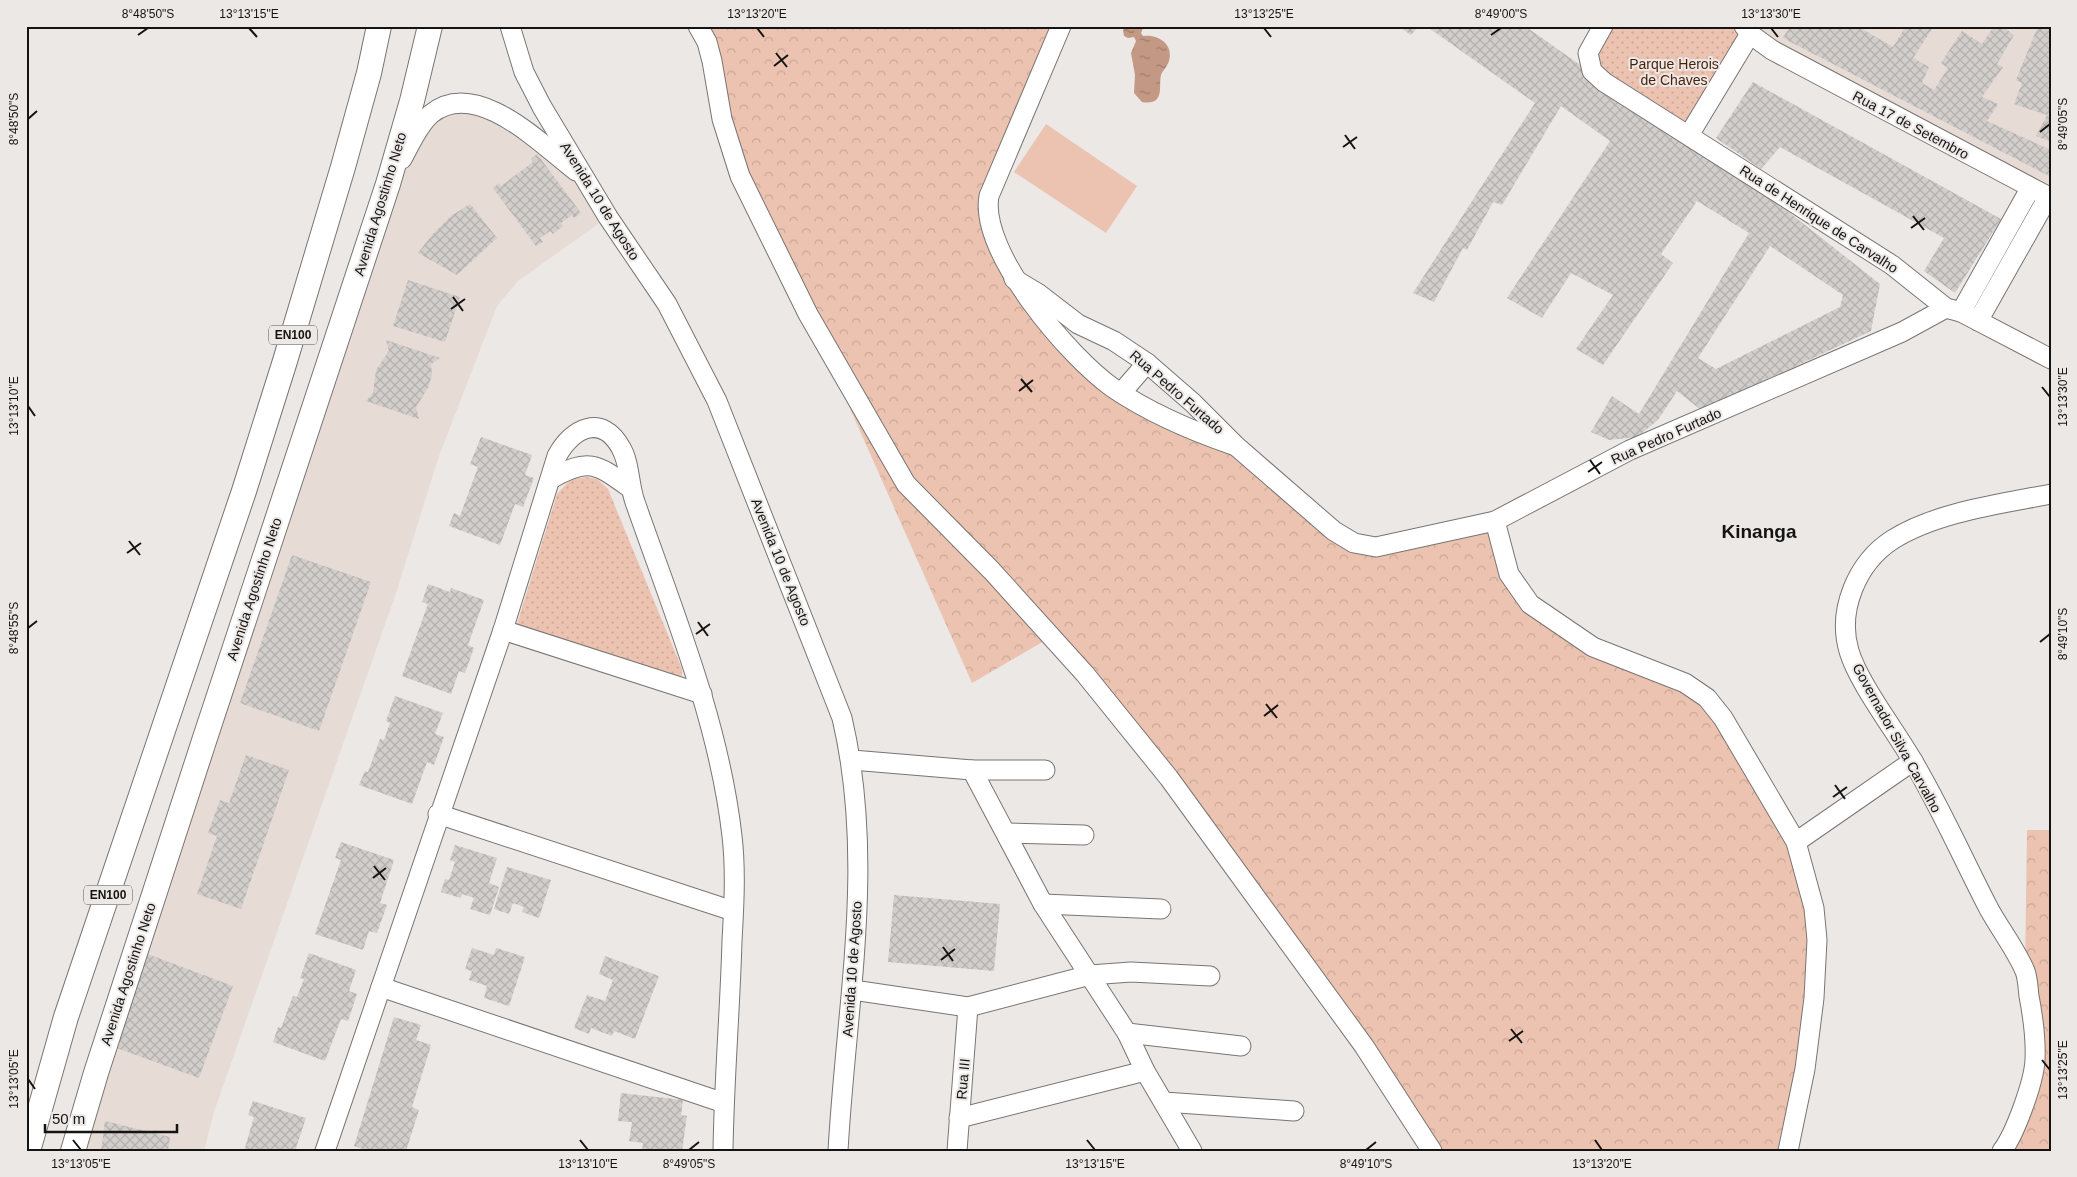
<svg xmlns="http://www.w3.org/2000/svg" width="2077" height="1177" viewBox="0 0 2077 1177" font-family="Helvetica,sans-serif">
<defs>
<pattern id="forest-crowns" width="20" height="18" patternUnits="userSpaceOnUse" patternTransform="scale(1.25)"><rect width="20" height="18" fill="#ecc3b0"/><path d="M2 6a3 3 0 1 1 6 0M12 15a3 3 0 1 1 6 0" fill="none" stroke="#caa796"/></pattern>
<pattern id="park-dots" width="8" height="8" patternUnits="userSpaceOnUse" patternTransform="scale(1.25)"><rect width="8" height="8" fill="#ecc3b0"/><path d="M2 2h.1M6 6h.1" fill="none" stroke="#caa796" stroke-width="1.8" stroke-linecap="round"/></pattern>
<pattern id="water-ripples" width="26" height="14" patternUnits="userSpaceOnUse" patternTransform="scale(1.25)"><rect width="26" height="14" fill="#c39884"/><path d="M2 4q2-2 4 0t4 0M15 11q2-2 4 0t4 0" fill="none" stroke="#9d7b6b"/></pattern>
<pattern id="building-cross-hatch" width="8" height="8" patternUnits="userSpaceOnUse" patternTransform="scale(1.25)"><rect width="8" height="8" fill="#d2cecc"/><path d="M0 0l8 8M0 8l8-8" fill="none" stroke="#b3b0ae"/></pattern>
</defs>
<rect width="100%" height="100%" fill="#ece8e6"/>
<g fill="#e7dbd5">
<polygon points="1755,26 2051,26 2051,196 1772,50"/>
<polygon points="473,103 585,178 608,217 518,281 497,306 439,456 396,593 214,1112 204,1151 73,1151 373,226 430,114"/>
</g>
<g fill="url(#forest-crowns)">
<polygon points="698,26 1061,26 989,196 995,237 1092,370 1236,446 1354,543 1495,521 1530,604 1707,698 1796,842 1814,908 1814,998 1788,1151 1432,1151 1364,1046 1051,637 972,683 808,314 769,237"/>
<polygon points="2027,830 2051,830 2051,1151 2002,1151 2035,1061 2025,972"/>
</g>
<g fill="url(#park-dots)">
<polygon points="1603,26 1755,26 1689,135 1604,82 1590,46"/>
<polygon points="586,477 597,479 608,489 682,669 682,676 674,679 517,624 557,494 570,480"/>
</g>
<polygon fill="#ecc3b0" points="1046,124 1137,186 1106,233 1014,172"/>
<path fill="url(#water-ripples)" d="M1126,26H1144L1141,33L1143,36C1158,34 1174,44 1169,61C1167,67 1163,70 1161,75C1159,83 1162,93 1157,99C1153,103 1147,103 1142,102L1134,93L1135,75L1131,53L1136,41L1134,37L1128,38L1124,36L1123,30Z"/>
<g fill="url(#building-cross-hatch)" fill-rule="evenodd">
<polygon points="1398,26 1419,26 1411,35"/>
<path d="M1426,26H1525L1791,214L1880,284L1871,331L1701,410L1677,391L1658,420L1637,437L1609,440L1591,432L1612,396L1639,414L1749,233L1697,201L1661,254L1673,263L1603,365L1576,349L1613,295L1571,273L1542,318L1507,298L1610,141L1561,106L1502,205L1493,202L1467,250L1463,248L1434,302L1413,293L1535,103ZM1770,246L1843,295L1840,307L1716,369L1698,358Z"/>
<polygon points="1790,26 1857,26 1893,47 1906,26 1934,26 1913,58 1929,67 1922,83 1934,90 1948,68 1941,63 1962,31 1982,44 1994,26 2002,26 2014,35 1997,64 2003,67 1982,97 1998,104 1987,121 2051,150 2051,177 1783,38"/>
<polygon points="2038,26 2051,26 2051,142 2036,136 2047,115 2014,104 2022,83 2016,80"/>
<polygon points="1753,82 2001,219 1955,293 1924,271 1944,238 1780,147 1761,169 1716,138"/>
<polygon points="537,154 581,213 574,218 572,215 561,223 563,226 553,234 550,231 540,238 543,242 536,246 493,188 499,183 501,186 533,162 531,159"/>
<polygon points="470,204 497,238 457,275 418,253 432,235 451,216"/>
<polygon points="408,280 460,297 445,342 393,326"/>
<polygon points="386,340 440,358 431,364 432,375 428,388 416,407 419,419 366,401 373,393 376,370 389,351"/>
<polygon points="481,437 532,455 525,475 534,478 523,507 515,504 500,545 449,526 454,513 460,516 478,467 470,464"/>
<polygon points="292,555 371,582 319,731 240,703"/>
<polygon points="428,584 450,592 451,588 484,600 468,645 474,648 465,673 459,671 451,694 402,676 428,604 422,602"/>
<polygon points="395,696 443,713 435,734 444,737 434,765 427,762 412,804 359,785 365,771 368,772 380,739 384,740 390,723 386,721"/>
<polygon points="246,755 289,770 241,909 197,894 217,836 208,833 220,800 229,803"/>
<polygon points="341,842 394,860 380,903 387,905 377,933 369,931 363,950 315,934 341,860 335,858"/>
<polygon points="455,845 497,858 489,883 499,887 490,915 470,909 474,898 462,894 461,898 441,892 445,879 449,880 455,862 450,860"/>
<polygon points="507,867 551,880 539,918 522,912 524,907 513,903 509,914 494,909"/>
<polygon points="894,895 1000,904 994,971 888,962"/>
<polygon points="472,948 494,955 496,948 525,957 509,1006 484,998 487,986 469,980 472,971 465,969"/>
<polygon points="145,953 233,986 199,1078 111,1046"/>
<polygon points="309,953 356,970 349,991 357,994 348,1021 341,1019 325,1061 273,1042 278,1027 281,1028 293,996 297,997 304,979 300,978"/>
<polygon points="605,956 659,976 635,1039 614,1031 612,1036 591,1028 589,1034 574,1028 587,995 605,1001 613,980 599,974"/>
<polygon points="394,1017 421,1025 416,1040 431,1045 412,1107 419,1110 406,1151 369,1151 354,1146"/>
<polygon points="621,1093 683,1100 681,1115 687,1116 682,1151 642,1151 643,1143 629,1141 632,1122 618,1121"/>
<polygon points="253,1101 306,1118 295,1151 244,1151 254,1117 248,1115"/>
<polygon points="105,1121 170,1137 168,1151 101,1151"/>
</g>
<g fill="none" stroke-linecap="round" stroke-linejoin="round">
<g stroke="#797573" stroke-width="21">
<g id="minor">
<path d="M510,26L524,72L542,107L608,217L667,304L717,401L842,718C876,863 846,1005 838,1151"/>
<polyline points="698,26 707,42 712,61 722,119 740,176 808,314 906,484 992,571 1085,674 1169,778 1364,1046 1432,1151"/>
<path d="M1061,26L989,196C979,252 1069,357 1113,388C1150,413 1192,431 1233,445"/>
<polyline points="1603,26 1588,53 1592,71 1604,82 1892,265 1946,308 1961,312 2051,359"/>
<polyline points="1744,26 1750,34 1772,50 2051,198"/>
<polyline points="1689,135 1750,34"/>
<path d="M402,159C410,145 418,125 431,114C476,77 541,144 576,171"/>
<polyline points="1014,279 1039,294 1078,324 1114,341 1147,363 1193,403 1236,446 1334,531 1354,543 1376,547 1495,521 1630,450 1902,332 1946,308"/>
<polyline points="1961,312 2030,189"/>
<polyline points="1978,321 2048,197"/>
<polyline points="1121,393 1147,363"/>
<path d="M551,479C589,457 597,464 630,488"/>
<polyline points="1495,521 1509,574 1530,604 1593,647 1685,683 1707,698 1723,718 1796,842 1814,908 1817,940 1814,998 1805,1069 1788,1151"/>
<polyline points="503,630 702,694"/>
<polyline points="852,760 972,770 1045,770"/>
<polyline points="972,770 1043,904 1127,1033 1145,1071 1192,1151"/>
<polyline points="438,814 733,911"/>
<polyline points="1007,833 1084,835"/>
<polyline points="1796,842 1913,761"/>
<polyline points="1043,904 1161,909"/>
<polyline points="381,987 724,1103"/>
<polyline points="853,990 968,1007 1090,975 1131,972 1210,976"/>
<polyline points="1127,1033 1241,1046"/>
<polyline points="1164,1102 1294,1111"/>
<polyline points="959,1118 1145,1071"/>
<path d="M325,1151L503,630L557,456C572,428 602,413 621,448C630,463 629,486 635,502C673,611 719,721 732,836C736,870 734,906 732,941C730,1011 724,1081 723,1151"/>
<polyline points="957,1151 968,1007"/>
<path d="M2002,1151C2015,1134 2034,1082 2035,1060C2036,1039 2033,1017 2029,996C2028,989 2028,979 2025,971C2016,950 2000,929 1989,909C1963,859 1940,806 1911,758C1894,729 1858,682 1849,651C1837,610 1857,563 1892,540C1936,512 2000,504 2051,494"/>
</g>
</g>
<g stroke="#797573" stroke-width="26">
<g id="major">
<polyline points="28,1151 66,1017 244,491 285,361 343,167 369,73 379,26"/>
<polyline points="73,1151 96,1073 204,741 388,184 412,101 430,26"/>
</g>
</g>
<use href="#minor" stroke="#fff" stroke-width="19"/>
<use href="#major" stroke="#fff" stroke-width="24"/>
</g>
<path fill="none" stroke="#151413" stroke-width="2" d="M249,28L257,37M757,28L764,37M1264,28L1271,37M1771,28L1778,37M138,35L148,28M1491,35L1501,28M776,53L787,67M774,66L788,55M28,119L37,111M2040,132L2050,124M1345,135L1355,149M1343,147L1357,137M1913,216L1924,230M1911,228L1925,218M453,297L463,311M451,309L465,299M1021,379L1032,392M2042,387L2050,397M1019,391L1033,380M28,406L35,416M1590,460L1600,474M1588,472L1602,462M129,541L140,555M127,553L141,543M698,622L708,636M28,628L37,621M696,634L710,624M2040,642L2050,634M1266,704L1277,718M1264,716L1278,705M1835,785L1845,799M1833,797L1847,787M374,866L385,880M373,878L386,868M943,947L953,961M941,960L955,949M1511,1029L1522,1043M1509,1041L1523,1031M2042,1060L2050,1070M28,1079L35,1089M73,1140L81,1150M580,1140L588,1150M1087,1140L1095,1150M1595,1140L1602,1150M689,1150L699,1142M1366,1150L1376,1142"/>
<g text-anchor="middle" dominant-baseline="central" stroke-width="4" stroke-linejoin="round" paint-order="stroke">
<g fill="#ece8e6" stroke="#565452" stroke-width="1">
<rect x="269" y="325.5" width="48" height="19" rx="4"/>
<rect x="84" y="885.5" width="48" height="19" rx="4"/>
</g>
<g font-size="12" font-weight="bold" fill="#151413">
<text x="293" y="335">EN100</text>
<text x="108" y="895">EN100</text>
</g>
<g font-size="14" fill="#481f07" stroke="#ece8e6">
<text x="1674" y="64">Parque Herois<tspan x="1674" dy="16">de Chaves</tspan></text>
</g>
<g font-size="14" fill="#151413" stroke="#ece8e6">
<text transform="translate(1911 125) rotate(28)">Rua 17 de Setembro</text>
<text transform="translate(600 201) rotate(58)">Avenida 10 de Agosto</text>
<text transform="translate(380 204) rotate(-73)">Avenida Agostinho Neto</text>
<text transform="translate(1819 219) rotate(33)">Rua de Henrique de Carvalho</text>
<text transform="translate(1177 392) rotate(41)">Rua Pedro Furtado</text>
<text transform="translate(1666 436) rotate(-24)">Rua Pedro Furtado</text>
<text transform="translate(781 562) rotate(68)">Avenida 10 de Agosto</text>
<text transform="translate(254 589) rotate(-72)">Avenida Agostinho Neto</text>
<text transform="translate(1897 738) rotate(61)">Governador Silva Carvalho</text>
<text transform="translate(852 969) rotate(-86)">Avenida 10 de Agosto</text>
<text transform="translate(128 974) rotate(-72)">Avenida Agostinho Neto</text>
<text transform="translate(963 1079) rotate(-85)">Rua III</text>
</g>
<g font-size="19" font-weight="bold" fill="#151413" stroke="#ece8e6">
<text x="1759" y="531">Kinanga</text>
</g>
</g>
<rect width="2077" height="1177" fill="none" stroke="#ece8e6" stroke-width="55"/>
<path d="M45 1124v8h132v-8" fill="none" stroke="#151413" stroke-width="2.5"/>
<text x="52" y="1124" font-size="15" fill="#151413" stroke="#ece8e6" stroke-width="4" paint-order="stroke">50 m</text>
<rect x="28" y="28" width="2022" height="1122" fill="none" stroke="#151413" stroke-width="2"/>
<g font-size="12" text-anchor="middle" fill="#151413">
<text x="148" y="18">8°48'50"S</text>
<text x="249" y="18">13°13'15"E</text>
<text x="757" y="18">13°13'20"E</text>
<text x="1264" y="18">13°13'25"E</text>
<text x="1501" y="18">8°49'00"S</text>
<text x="1771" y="18">13°13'30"E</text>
<text transform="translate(14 119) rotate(-90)" y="4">8°48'50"S</text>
<text transform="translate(2063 124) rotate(-90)" y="4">8°49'05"S</text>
<text transform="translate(2063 397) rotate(-90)" y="4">13°13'30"E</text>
<text transform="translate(14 406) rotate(-90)" y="4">13°13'10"E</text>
<text transform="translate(14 628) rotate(-90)" y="4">8°48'55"S</text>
<text transform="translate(2063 634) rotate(-90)" y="4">8°49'10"S</text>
<text transform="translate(2063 1070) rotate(-90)" y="4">13°13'25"E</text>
<text transform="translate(14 1079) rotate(-90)" y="4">13°13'05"E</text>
<text x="81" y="1168">13°13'05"E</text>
<text x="588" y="1168">13°13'10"E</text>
<text x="689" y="1168">8°49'05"S</text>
<text x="1095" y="1168">13°13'15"E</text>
<text x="1366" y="1168">8°49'10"S</text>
<text x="1602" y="1168">13°13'20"E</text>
</g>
</svg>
